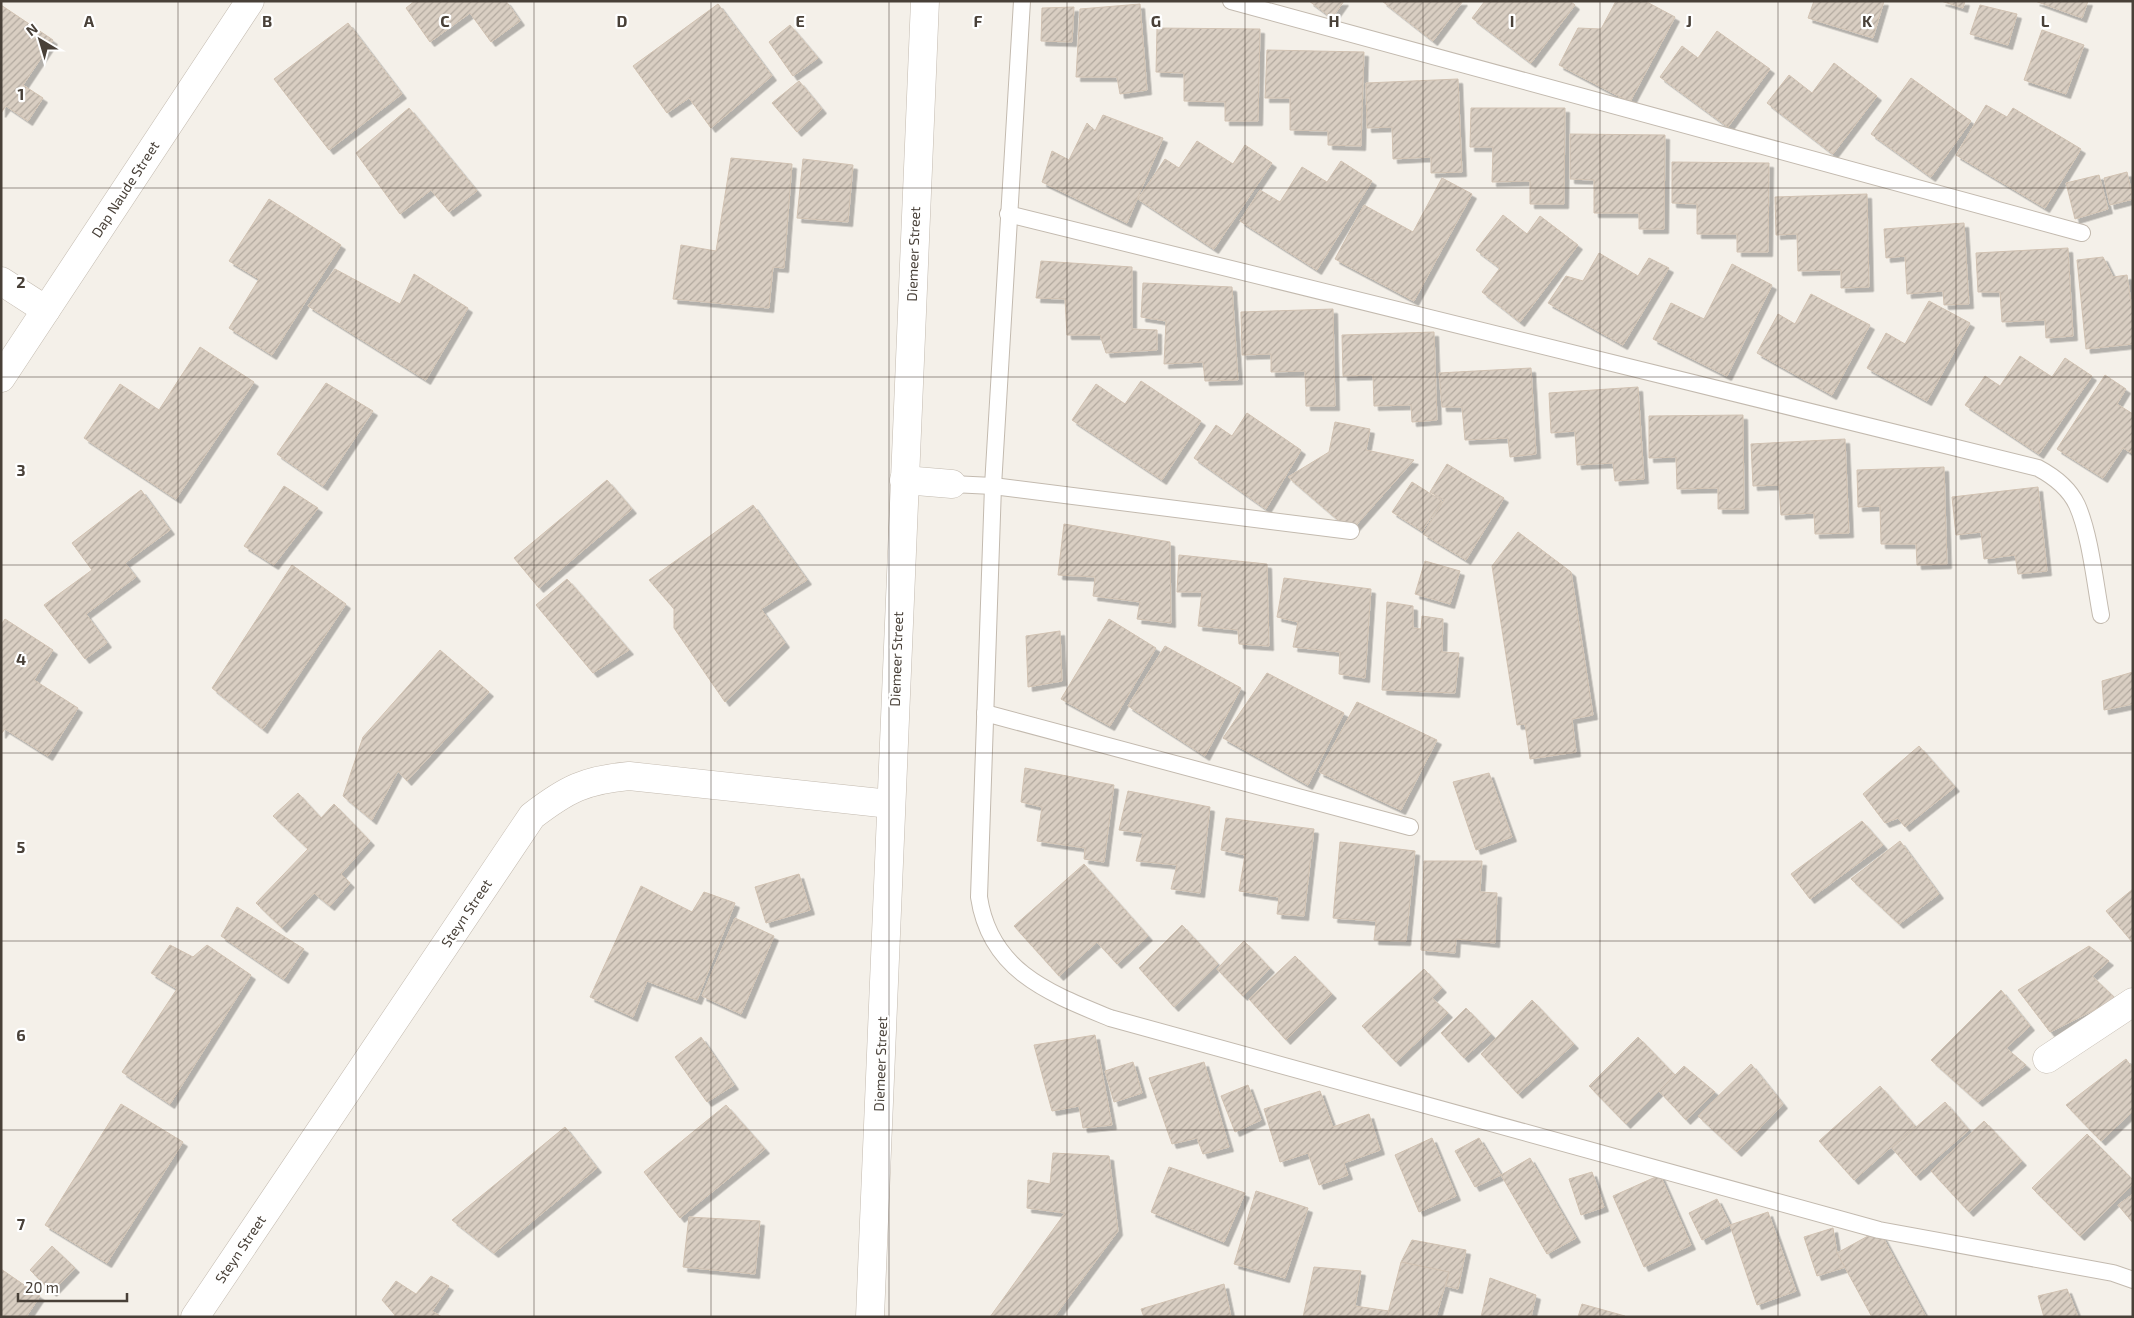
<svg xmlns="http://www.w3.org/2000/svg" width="2134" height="1318" viewBox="0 0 2134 1318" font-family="'Exo 2',sans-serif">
<defs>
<pattern id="building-hatch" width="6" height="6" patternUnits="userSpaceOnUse" patternTransform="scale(1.25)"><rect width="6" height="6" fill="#d9cec2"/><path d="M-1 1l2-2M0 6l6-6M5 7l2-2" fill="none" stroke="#b2a99f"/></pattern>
<filter id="shadow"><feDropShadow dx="4.5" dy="4.5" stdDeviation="0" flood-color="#0004"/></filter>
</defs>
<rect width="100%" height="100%" fill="#f4f0e9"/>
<g fill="url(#building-hatch)" stroke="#d1c2b2" filter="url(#shadow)">
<polygon points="415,1 506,1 520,21 491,42 470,13 430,42 406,8"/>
<polygon points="1309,1 1344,1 1332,18"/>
<polygon points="1382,1 1463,1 1433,41"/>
<polygon points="1485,1 1570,1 1575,5 1531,63 1472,18"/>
<polygon points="1616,1 1645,1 1675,17 1630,102 1559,65 1578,28 1601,29"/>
<polygon points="1814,1 1884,1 1873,38 1808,18"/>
<polygon points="1941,1 1965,1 1963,8"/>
<polygon points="2035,1 2088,1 2082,18"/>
<polygon points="718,4 772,76 711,128 689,98 667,113 633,66"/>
<polygon points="1140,4 1147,90 1120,94 1117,77 1076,77 1080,9"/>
<polygon points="1,5 53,40 23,85 43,98 28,121 6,106 1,113"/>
<polygon points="1980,5 2017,14 2008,45 1970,34"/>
<polygon points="1074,7 1072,42 1041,41 1042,8"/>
<polygon points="348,23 402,94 329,150 274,79"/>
<polygon points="790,25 818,58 793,76 769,42"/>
<polygon points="1157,28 1260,29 1258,121 1225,121 1225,102 1184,101 1184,73 1156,72"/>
<polygon points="2042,30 2084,45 2066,94 2024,80"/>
<polygon points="1717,31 1770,69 1728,127 1660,77 1682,46 1698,58"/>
<polygon points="1267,50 1364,52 1361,146 1328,145 1328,131 1290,130 1290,98 1265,98"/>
<polygon points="1834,63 1877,96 1833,154 1767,103 1789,75 1812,93"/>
<polygon points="1911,78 1971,121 1931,177 1871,134"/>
<polygon points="1458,79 1462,172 1431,173 1431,157 1393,159 1392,127 1367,128 1366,83"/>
<polygon points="799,81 822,109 797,132 772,103"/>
<polygon points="1986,105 2007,117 2013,108 2081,149 2045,208 1956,155"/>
<polygon points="409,108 477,191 449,212 431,190 400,214 356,153"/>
<polygon points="1471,108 1565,108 1564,204 1530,204 1530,181 1492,182 1493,147 1470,147"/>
<polygon points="1103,115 1163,138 1127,223 1042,182 1052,151 1069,160 1087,123 1095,131"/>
<polygon points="1570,134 1665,135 1664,229 1639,229 1639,213 1594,213 1594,180 1570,179"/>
<polygon points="1197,141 1233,164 1245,145 1272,163 1214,249 1138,199 1165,159 1179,168"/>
<polygon points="731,158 792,164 784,268 773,267 769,308 673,299 681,245 716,251"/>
<polygon points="803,159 853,165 848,222 797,218"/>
<polygon points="1341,161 1372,181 1317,270 1240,221 1260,190 1280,202 1302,167 1327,182"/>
<polygon points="1672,162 1769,163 1768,252 1737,252 1737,234 1697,234 1697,204 1672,203"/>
<polygon points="2127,172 2133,199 2110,205 2104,178"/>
<polygon points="2099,175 2108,209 2075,219 2066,183"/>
<polygon points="1442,178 1472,194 1414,301 1335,259 1364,205 1413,232"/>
<polygon points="1867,194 1869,287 1841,288 1841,270 1798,271 1797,234 1776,235 1775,197"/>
<polygon points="269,199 341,245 272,355 229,328 259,279 229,261"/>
<polygon points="1503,215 1527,234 1540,216 1578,245 1520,322 1482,292 1500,268 1476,250"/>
<polygon points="1964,223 1969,304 1944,305 1943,291 1907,294 1905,256 1886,258 1884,229"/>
<polygon points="2068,248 2073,336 2046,338 2045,320 2002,322 2000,292 1978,292 1976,253"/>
<polygon points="1599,253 1638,276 1649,258 1669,268 1623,345 1548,303 1566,276 1583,281"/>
<polygon points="2103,257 2113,277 2127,275 2133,316 2133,344 2086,349 2077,260"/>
<polygon points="1041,261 1132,267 1132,329 1157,330 1157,350 1106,353 1100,335 1067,335 1065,299 1036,298"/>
<polygon points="1732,264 1772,285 1727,376 1653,339 1671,303 1704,319"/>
<polygon points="335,269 400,304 414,274 468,308 426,380 308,306"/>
<polygon points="1143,283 1232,287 1238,380 1205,381 1203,362 1164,364 1166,321 1141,317"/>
<polygon points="1811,294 1870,325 1832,395 1757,353 1778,314 1795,324"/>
<polygon points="1929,301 1970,323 1927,401 1867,368 1886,333 1905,344"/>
<polygon points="1333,309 1335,406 1306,406 1305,371 1271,372 1271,354 1242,355 1241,312"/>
<polygon points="1434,332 1437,420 1412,422 1411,405 1374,406 1373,375 1343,376 1342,335"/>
<polygon points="200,347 254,382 176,499 84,438 120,384 159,410"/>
<polygon points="2020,356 2052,377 2065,358 2092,376 2039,454 1965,405 1985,376 2000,386"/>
<polygon points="1531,368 1536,454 1510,457 1508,438 1465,440 1462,407 1442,407 1439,373"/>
<polygon points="2105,375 2126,389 2117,404 2133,414 2133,454 2123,448 2103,478 2057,449"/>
<polygon points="1141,381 1201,421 1162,480 1072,420 1096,384 1125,404"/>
<polygon points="326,383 373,411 323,486 277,454"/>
<polygon points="1638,387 1644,479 1615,481 1613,463 1577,465 1575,431 1551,433 1549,393"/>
<polygon points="1247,413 1301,450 1266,509 1194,458 1216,425 1232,436"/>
<polygon points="1743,415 1744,509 1718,509 1718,488 1677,489 1676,457 1649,458 1649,416"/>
<polygon points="1335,422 1370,429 1366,450 1414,460 1351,531 1288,477 1329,452"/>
<polygon points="1845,439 1849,533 1815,534 1814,513 1781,515 1779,485 1753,486 1751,444"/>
<polygon points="1447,464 1504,498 1466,560 1423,534 1444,500 1430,492"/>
<polygon points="1944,467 1947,564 1917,565 1916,544 1881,544 1880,506 1858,507 1857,470"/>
<polygon points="607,480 632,509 539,588 514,558"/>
<polygon points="1412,482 1442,501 1422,531 1392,512"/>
<polygon points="284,486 318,508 274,565 244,546"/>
<polygon points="2038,487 2047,571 2018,574 2015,555 1984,559 1981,532 1956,535 1952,497"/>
<polygon points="141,490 170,530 125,563 136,577 86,614 107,643 85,659 44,605 92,570 72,543"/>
<polygon points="753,505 807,580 761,609 785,643 725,702 674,628 674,609 649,580"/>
<polygon points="1064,524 1170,542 1171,623 1137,619 1140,602 1093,596 1095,577 1058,575"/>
<polygon points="1518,532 1571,572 1593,715 1572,719 1576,752 1530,759 1525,724 1517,725 1492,566"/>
<polygon points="1179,555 1267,564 1269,646 1239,644 1238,630 1198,626 1202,592 1177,592"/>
<polygon points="1425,561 1460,571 1450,604 1415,594"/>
<polygon points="292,565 346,604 263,729 212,688"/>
<polygon points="1284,578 1371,589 1365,678 1339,674 1340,652 1293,647 1298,622 1277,617"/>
<polygon points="567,579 629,650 593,673 536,605"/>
<polygon points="1387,602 1413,606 1413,628 1421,629 1422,616 1443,619 1442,652 1459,653 1455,693 1382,690"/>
<polygon points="5,619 53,650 34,680 78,708 48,756 5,729 1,734 1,625"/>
<polygon points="1109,619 1156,648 1110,726 1061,699"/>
<polygon points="1060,631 1062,681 1028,687 1026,636"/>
<polygon points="1165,646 1241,688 1205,756 1128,706"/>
<polygon points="440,650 489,692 407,781 398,771 372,820 343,796 363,737"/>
<polygon points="2133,672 2133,704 2104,710 2102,681"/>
<polygon points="1267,673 1344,713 1308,785 1223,738"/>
<polygon points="1357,702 1437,740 1401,810 1319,772"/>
<polygon points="1919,746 1955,787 1905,827 1898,818 1885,823 1863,794"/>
<polygon points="1025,768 1114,785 1104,862 1084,859 1085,848 1037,841 1042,807 1021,802"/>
<polygon points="1489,773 1512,837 1476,850 1453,782"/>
<polygon points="1128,791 1210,807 1200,893 1171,889 1177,865 1136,861 1143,833 1119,830"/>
<polygon points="298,793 321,818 334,804 370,841 341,874 350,883 330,906 314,893 282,928 256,903 308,849 273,816"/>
<polygon points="1226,818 1314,829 1304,916 1277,914 1279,897 1239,891 1245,855 1221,850"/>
<polygon points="1862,821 1883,845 1810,899 1791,874"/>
<polygon points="1900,841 1939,894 1899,924 1851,879"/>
<polygon points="1340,842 1415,851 1406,941 1374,940 1376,921 1333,918"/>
<polygon points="1424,861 1482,861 1480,892 1497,893 1495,943 1456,939 1455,953 1421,950"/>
<polygon points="1084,864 1148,936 1117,964 1097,942 1059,976 1014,926"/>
<polygon points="799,874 810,910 766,923 755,887"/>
<polygon points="641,886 692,912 704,892 735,903 697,1000 647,981 633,1017 590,997"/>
<polygon points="2133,889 2133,943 2106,911"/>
<polygon points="237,907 304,949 284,979 221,936"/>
<polygon points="735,918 774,936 741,1014 702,996"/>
<polygon points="1182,925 1218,964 1174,1007 1139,968"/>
<polygon points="1244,941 1270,968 1243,996 1217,969"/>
<polygon points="170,945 193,957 207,945 251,975 170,1104 122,1072 177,989 151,973"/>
<polygon points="2089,946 2109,961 2092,976 2116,999 2050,1032 2018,990"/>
<polygon points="1295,956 1332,994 1286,1040 1249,999"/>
<polygon points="1424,969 1442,988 1432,998 1448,1013 1396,1062 1362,1026"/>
<polygon points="2001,990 2030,1026 2006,1048 2026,1065 1978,1102 1931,1060"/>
<polygon points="1532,1000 1574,1044 1518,1094 1481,1054"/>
<polygon points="1466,1008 1491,1034 1464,1058 1441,1033"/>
<polygon points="1095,1035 1112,1125 1083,1128 1079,1106 1052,1111 1034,1045"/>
<polygon points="701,1037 734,1085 707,1102 675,1057"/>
<polygon points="1638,1037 1675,1075 1626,1124 1589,1086"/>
<polygon points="2126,1059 2133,1069 2133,1111 2101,1141 2066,1105"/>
<polygon points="1133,1062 1142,1093 1114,1102 1105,1071"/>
<polygon points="1204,1062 1229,1147 1203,1154 1197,1138 1172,1144 1149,1078"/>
<polygon points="1751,1064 1783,1104 1737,1152 1698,1116"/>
<polygon points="1684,1066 1715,1092 1686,1120 1659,1091"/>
<polygon points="1248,1085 1261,1120 1235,1132 1221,1096"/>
<polygon points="1880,1086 1915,1126 1854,1180 1819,1141"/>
<polygon points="1320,1091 1333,1127 1369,1114 1380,1150 1344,1163 1348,1175 1319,1185 1308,1153 1280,1162 1264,1109"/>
<polygon points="1945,1102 1969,1130 1916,1176 1892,1148"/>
<polygon points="121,1104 183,1142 107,1263 45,1225"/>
<polygon points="726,1105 765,1149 680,1218 644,1172"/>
<polygon points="1984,1121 2022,1161 1969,1212 1931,1171"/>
<polygon points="565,1127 597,1168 494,1253 452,1220"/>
<polygon points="2087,1134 2133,1180 2133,1184 2080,1236 2032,1188"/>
<polygon points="1432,1138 1456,1196 1419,1212 1395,1155"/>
<polygon points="1479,1138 1501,1175 1475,1187 1455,1151"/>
<polygon points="1053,1153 1109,1156 1118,1231 1054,1317 990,1317 1065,1213 1027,1208 1028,1180 1050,1184"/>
<polygon points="1530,1158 1576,1238 1547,1254 1501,1175"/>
<polygon points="1169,1167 1245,1193 1224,1242 1151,1212"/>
<polygon points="1592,1172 1604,1207 1581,1215 1569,1179"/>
<polygon points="1660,1175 1691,1245 1644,1267 1613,1196"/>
<polygon points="1256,1191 1308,1208 1285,1278 1234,1264"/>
<polygon points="2133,1194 2133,1223 2118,1205"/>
<polygon points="1717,1199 1730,1225 1702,1240 1689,1213"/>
<polygon points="1768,1212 1796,1291 1757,1305 1730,1225"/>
<polygon points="689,1217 760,1221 755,1274 683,1267"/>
<polygon points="1833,1228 1837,1253 1846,1267 1817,1276 1804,1237"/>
<polygon points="1879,1230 1926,1317 1872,1317 1837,1253"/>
<polygon points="1412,1240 1466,1250 1458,1289 1446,1286 1449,1272 1401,1262"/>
<polygon points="52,1246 75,1268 52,1292 30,1270"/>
<polygon points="1401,1262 1449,1272 1436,1317 1387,1317"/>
<polygon points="1314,1267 1361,1271 1355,1306 1389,1311 1387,1317 1303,1317"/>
<polygon points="1,1269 40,1296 26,1317 1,1317"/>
<polygon points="431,1276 449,1286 432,1311 442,1317 394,1317 395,1315 382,1300 396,1281 416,1294"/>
<polygon points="1490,1278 1536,1295 1531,1317 1481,1317"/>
<polygon points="1224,1284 1231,1317 1144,1317 1141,1309"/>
<polygon points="2067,1289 2078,1317 2044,1317 2038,1296"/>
<polygon points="1582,1304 1625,1316 1625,1317 1578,1317"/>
</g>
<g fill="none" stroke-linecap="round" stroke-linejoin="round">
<g stroke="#c3baaf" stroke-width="18">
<g id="service">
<path d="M1022,1L993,486L979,897C990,971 1049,993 1110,1018L1879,1230L2113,1273L2133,1280"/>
<polyline points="1231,1 2082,233"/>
<path d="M1008,214L2038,468C2053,476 2069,488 2077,505C2090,534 2095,583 2101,615"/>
<polyline points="952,484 993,486 1351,531"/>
<polyline points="985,713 1410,827"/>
</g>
</g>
<g stroke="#c3baaf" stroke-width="29">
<g id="minor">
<polyline points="1,281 46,310"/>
<polyline points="1,378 250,1"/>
<polyline points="904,480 952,484"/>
<polyline points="2047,1059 2133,1002"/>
<path d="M195,1317L532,816C567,789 585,780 629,776L890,804"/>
</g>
</g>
<g stroke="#c3baaf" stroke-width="29">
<polyline id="tertiary" points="870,1317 925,1"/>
</g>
<use href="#service" stroke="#fff" stroke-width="16"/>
<use href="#minor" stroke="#fff" stroke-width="28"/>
<use href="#tertiary" stroke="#fff" stroke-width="28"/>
</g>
<path fill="none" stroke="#484038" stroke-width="1" stroke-opacity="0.55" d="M178,1V1317M356,1V1317M534,1V1317M711,1V1317M889,1V1317M1067,1V1317M1245,1V1317M1423,1V1317M1600,1V1317M1778,1V1317M1956,1V1317M1,188H2133M1,377H2133M1,565H2133M1,753H2133M1,941H2133M1,1130H2133"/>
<g text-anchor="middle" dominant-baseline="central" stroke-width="4.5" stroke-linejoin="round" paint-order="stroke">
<g font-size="14" fill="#484038" stroke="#fff">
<text transform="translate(125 189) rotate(-57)">Dap Naude Street</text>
<text transform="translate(913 254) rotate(-88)">Diemeer Street</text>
<text transform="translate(896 659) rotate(-88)">Diemeer Street</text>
<text transform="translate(466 913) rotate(-56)">Steyn Street</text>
<text transform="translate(880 1064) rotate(-88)">Diemeer Street</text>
<text transform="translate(240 1249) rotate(-56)">Steyn Street</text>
</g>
</g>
<g font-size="16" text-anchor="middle" font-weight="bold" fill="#484038" stroke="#fff" stroke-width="4.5" stroke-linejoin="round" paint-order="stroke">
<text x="89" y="27">A</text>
<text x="267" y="27">B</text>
<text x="445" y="27">C</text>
<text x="622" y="27">D</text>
<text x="800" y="27">E</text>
<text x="978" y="27">F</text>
<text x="1156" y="27">G</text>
<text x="1334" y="27">H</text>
<text x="1512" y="27">I</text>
<text x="1689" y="27">J</text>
<text x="1867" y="27">K</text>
<text x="2045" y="27">L</text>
<text x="21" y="100">1</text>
<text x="21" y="288">2</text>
<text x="21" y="476">3</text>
<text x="21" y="665">4</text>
<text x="21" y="853">5</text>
<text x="21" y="1041">6</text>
<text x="21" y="1230">7</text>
</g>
<rect width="2134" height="1318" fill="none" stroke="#484038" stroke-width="5"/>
<g transform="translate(40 40) rotate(322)" stroke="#ffffff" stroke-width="4" paint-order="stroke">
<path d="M0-4L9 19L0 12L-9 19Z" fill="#484038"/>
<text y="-8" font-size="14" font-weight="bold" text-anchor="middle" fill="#484038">N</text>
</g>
<path d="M18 1293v8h109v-8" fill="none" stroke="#484038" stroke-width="2.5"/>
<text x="25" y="1293" font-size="15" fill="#484038" stroke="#ffffff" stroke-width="4" paint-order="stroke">20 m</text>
</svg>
